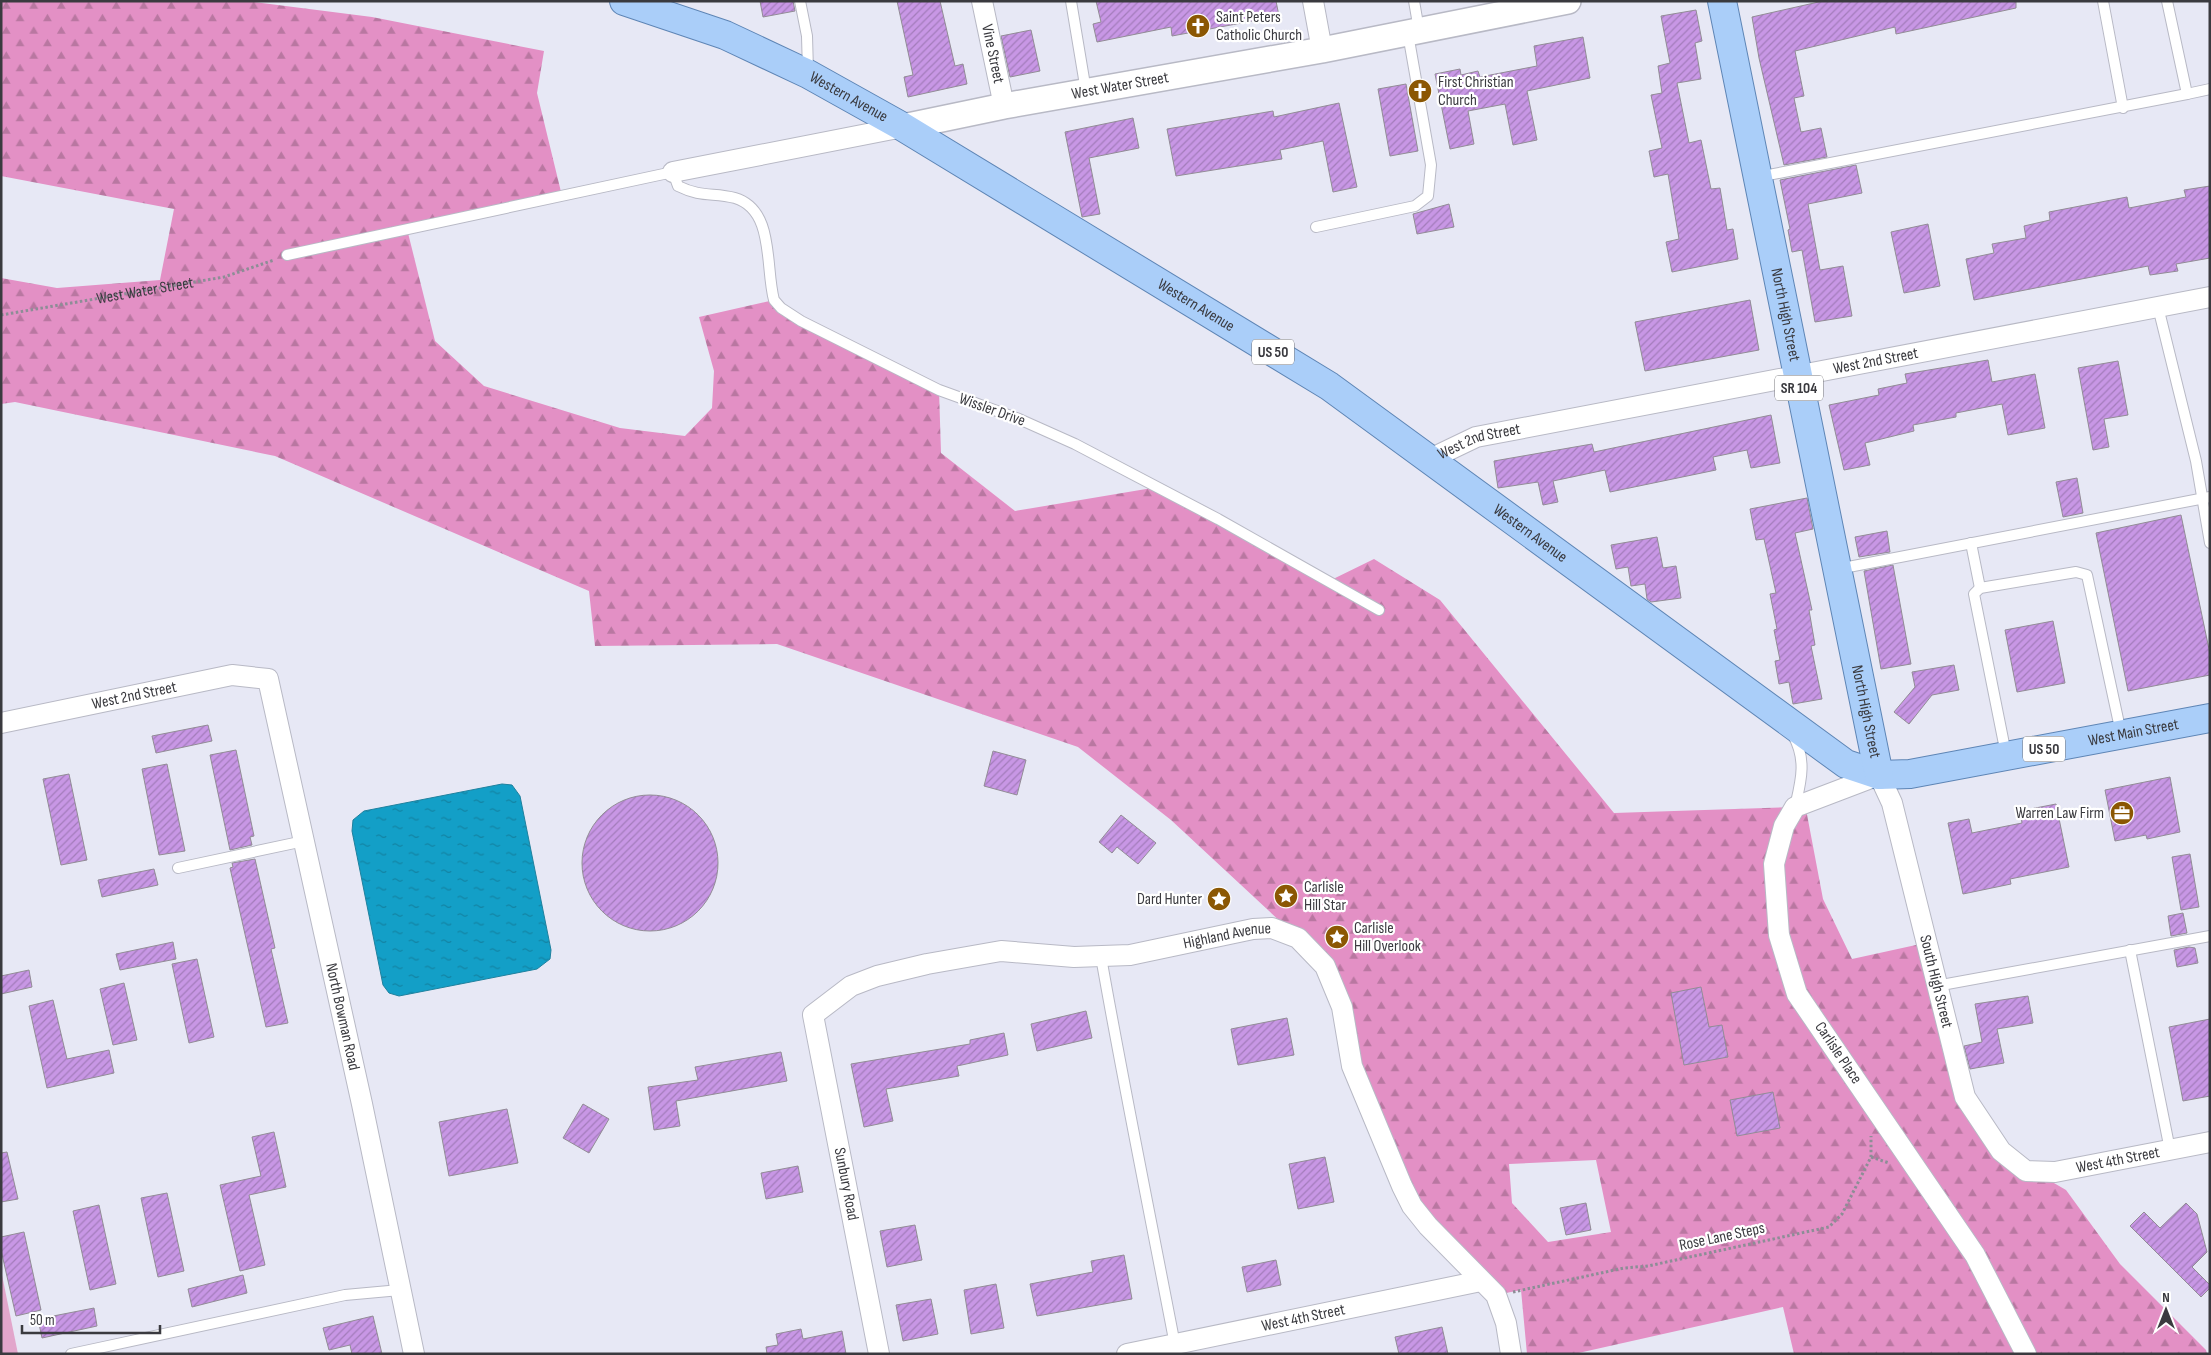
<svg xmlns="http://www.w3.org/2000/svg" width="2211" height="1355" viewBox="0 0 2211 1355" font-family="'Sofia Sans Condensed',sans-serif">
<defs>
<pattern id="forest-firs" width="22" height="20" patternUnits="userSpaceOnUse" patternTransform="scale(1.25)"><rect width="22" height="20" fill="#e390c5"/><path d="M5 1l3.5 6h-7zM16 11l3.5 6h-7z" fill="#b977a1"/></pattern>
<pattern id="water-ripples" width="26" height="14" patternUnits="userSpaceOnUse" patternTransform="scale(1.25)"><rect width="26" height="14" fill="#139fc7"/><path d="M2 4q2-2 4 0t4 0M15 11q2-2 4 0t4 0" fill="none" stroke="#1383a3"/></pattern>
<pattern id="building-hatch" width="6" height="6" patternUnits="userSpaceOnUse" patternTransform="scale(1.25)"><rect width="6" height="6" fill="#c897e5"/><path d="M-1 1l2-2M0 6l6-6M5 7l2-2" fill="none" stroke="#a37cbb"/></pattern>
</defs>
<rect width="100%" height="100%" fill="#e7e8f5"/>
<polygon fill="#e2a6cb" points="1,1270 18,1354 1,1354"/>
<path fill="url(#forest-firs)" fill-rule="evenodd" d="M1,1H247L372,17L544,51L537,93L562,196L407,229L435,341L484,386L620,428L685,436L712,408L714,371L699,317L774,300L781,308L939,390L941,453L1015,511L1158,487L1327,582L1374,559L1440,600L1614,813L1795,807L1805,804L1823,899L1852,959L1925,943L1965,1097L2011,1158L2066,1190L2120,1264L2206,1350L2207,1354H1794L1783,1307L1574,1354H1527L1521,1290L1496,1295L1402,1186L1342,1007L1298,938L1171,820L1078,747L777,644L595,646L589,591L275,456L15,402L1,404V278L57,288L160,280L174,209L1,176ZM1596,1160L1611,1232L1548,1242L1512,1203L1509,1164Z"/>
<polygon fill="url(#water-ripples)" stroke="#1f819e" points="502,784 512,785 520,796 551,950 550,959 537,969 399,996 389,993 383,985 352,831 353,820 364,811"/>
<g fill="url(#building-hatch)" stroke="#928c96">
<polygon points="760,1 793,1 795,11 763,17"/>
<polygon points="897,1 940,1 955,66 963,64 967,84 908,97 904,77 913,75"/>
<polygon points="1096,1 1276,1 1279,16 1172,36 1171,27 1097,42 1093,24 1101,22"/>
<polygon points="1823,1 2016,1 2016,8 1896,34 1895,27 1795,51 1804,96 1794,98 1801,132 1821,128 1827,157 1784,165 1759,58 1752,17"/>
<polygon points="1696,10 1702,41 1695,43 1701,79 1677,83 1689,143 1701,140 1711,189 1720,188 1727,230 1733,229 1738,259 1672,272 1666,242 1679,239 1668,174 1654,177 1649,151 1662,148 1651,95 1662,93 1658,66 1670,63 1661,16"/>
<polygon points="1031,30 1040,71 1010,77 1001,36"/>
<polygon points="1583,37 1590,78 1527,91 1537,140 1513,145 1505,104 1468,111 1474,144 1450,149 1435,74 1460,69 1461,75 1478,71 1480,77 1537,66 1534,46"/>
<polygon points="1406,84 1418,151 1390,156 1378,89"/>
<polygon points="1339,103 1357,187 1333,192 1323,141 1280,150 1282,159 1176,176 1167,129 1273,111 1274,117"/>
<polygon points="1133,118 1139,148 1089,158 1100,214 1082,217 1065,132"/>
<polygon points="1856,165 1862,193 1808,204 1820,270 1843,266 1852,316 1815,322 1802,250 1792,252 1788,230 1790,229 1780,180"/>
<polygon points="2210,186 2210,258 2176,264 2178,271 2150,275 2148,266 1974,300 1966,259 1994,253 1992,244 2026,238 2024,226 2050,220 2049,212 2127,197 2129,208 2186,197 2184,190"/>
<polygon points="1449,204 1454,227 1417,234 1413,214"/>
<polygon points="1928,224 1940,286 1904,293 1891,232"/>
<polygon points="1750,300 1759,350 1645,371 1635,322"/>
<polygon points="1988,360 1992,382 2035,374 2045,428 2008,435 2002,404 1956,413 1956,417 1913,425 1914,431 1865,443 1870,465 1844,470 1829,405 1879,395 1878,389 1907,383 1905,374"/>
<polygon points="2118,361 2128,415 2104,419 2109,447 2093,450 2078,368"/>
<polygon points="1771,415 1780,463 1751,468 1747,450 1713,457 1716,470 1610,492 1605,470 1553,481 1558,502 1543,505 1538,482 1498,488 1494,461 1592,444 1594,452"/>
<polygon points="2077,478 2083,513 2063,517 2056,482"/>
<polygon points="1807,498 1813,529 1795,533 1812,610 1809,610 1815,645 1811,646 1822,699 1793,704 1789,682 1779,684 1775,661 1780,660 1774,630 1777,629 1770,594 1776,593 1764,539 1756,540 1750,509"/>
<polygon points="2181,515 2210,654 2210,675 2128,691 2096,533"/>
<polygon points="1887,531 1890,552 1859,557 1855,537"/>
<polygon points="1657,537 1663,568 1676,566 1681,598 1651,602 1647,599 1645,584 1631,586 1628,567 1616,569 1611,545"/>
<polygon points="1893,565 1911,664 1881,669 1864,571"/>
<polygon points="2053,621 2065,683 2017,692 2005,630"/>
<polygon points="1954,665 1959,690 1932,695 1909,724 1894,712 1915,687 1912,672"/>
<polygon points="208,725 212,741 156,753 152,736"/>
<polygon points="236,750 254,836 250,837 252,845 230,850 210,755"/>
<polygon points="993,751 1026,760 1017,795 984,786"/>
<polygon points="167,764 185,851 159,855 142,769"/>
<polygon points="69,774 87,860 61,865 43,779"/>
<polygon points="2170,777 2180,832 2147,839 2146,835 2115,841 2105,790"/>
<circle cx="650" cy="863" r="68"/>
<polygon points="2056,804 2069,867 2010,879 2011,884 1963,894 1948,823 1969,819 1972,833 2022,823 2020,811"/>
<polygon points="1121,815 1156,843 1138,864 1117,847 1112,853 1099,842"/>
<polygon points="2190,854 2199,907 2181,910 2172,857"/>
<polygon points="255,859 275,948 271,949 288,1023 266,1027 230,868 233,867 232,863"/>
<polygon points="154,869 158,885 102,897 98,880"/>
<polygon points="2183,913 2187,933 2171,936 2168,916"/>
<polygon points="173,942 176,959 120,970 116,954"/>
<polygon points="2189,947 2195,948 2198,963 2177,967 2174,950"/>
<polygon points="197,959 214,1037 189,1043 172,964"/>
<polygon points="29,970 32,987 1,994 1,976"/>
<polygon points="124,983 137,1040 113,1045 100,989"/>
<polygon points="1701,987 1709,1027 1722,1025 1728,1057 1684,1065 1671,993"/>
<polygon points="2028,996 2033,1023 1997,1029 2004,1063 1970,1069 1964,1046 1982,1042 1975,1004"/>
<polygon points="53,1000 67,1059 109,1050 114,1073 47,1088 29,1006"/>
<polygon points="1086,1011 1092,1038 1037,1051 1031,1024"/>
<polygon points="1287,1018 1294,1055 1238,1065 1231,1029"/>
<polygon points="2210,1019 2210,1096 2183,1101 2169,1027"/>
<polygon points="1004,1033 1008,1055 957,1066 959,1076 886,1089 893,1121 864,1127 851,1064 970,1044 970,1040"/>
<polygon points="781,1052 787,1081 676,1101 680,1126 654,1130 648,1087 698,1080 695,1067"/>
<polygon points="1773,1092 1780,1128 1737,1136 1730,1100"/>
<polygon points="583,1104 609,1119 589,1153 563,1138"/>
<polygon points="507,1109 518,1163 449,1176 439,1122"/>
<polygon points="274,1132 286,1187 249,1195 265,1265 240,1271 220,1185 261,1176 252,1137"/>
<polygon points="7,1152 18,1199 1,1202 1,1153"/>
<polygon points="1325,1157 1334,1202 1298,1209 1289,1164"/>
<polygon points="798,1166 803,1192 766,1199 761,1173"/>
<polygon points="167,1193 184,1271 158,1277 141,1198"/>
<polygon points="1586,1203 1591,1230 1566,1235 1560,1208"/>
<polygon points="2186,1203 2197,1214 2207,1252 2192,1267 2210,1285 2210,1288 2201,1297 2130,1226 2144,1212 2160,1228"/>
<polygon points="99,1205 116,1284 90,1290 73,1211"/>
<polygon points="915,1225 922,1260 887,1267 880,1231"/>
<polygon points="24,1232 41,1310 16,1316 1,1250 1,1237"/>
<polygon points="1124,1255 1132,1299 1037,1316 1030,1284 1093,1272 1091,1261"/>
<polygon points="1276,1260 1281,1285 1247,1292 1242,1267"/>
<polygon points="243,1275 247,1293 192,1307 188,1289"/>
<polygon points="996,1284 1004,1328 971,1334 964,1290"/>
<polygon points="931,1299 938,1334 903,1341 896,1305"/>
<polygon points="94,1308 97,1326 42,1338 38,1319"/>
<polygon points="373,1316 382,1354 352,1354 350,1345 329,1350 323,1328"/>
<polygon points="1442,1327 1448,1354 1399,1354 1395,1337"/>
<polygon points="801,1329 803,1339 842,1331 846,1354 767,1354 766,1347 778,1345 776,1334"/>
</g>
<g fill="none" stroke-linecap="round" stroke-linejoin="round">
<g stroke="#b8b9c5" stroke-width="12">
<g id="service">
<polyline points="800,1 807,36 808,71"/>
<polyline points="1071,1 1086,91"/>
<polyline points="1414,1 1419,30"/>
<polyline points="2103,1 2123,108"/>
<polyline points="2167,1 2187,94 2210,89"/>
<polyline points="1758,177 2187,94"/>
<polyline points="1316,227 1415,206 1428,196 1431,165 1408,34"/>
<path d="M287,255L673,172L678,186C702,198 714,192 735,198C775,210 765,267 774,300L781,308L801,321L939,390L1019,419L1075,444L1218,519L1379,610"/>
<polyline points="2158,307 2196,461 2210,543"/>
<polyline points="1971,543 1980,588"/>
<polyline points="1838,569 2210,497"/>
<path d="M1793,735C1807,760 1801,781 1795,807"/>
<polyline points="2006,754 1974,594 1980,588 2076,572 2087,575 2121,733"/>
<polyline points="178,868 304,841"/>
<polyline points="2130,950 2170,1150"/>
<path d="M1101,957C1124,1087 1150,1215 1175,1345"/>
<polyline points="1936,986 2210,936"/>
<polyline points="71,1354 345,1295 400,1290"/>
</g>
</g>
<g stroke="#b8b9c5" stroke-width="22">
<g id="minor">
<path id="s2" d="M982,1L1004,106"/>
<polyline points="1313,1 1322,50"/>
<polyline points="673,172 903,127"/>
<path id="s3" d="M1428,460L1476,437L2210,297"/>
<path id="s4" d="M1,723L232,675L268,679L362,1104L414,1354"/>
<path id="s5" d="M879,1354L813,1015L851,986L877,976L927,964L1001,951L1074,957L1130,955L1253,929L1272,928L1298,938L1325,966L1342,1007L1352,1066L1402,1186L1412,1206L1428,1226L1496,1295L1506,1323L1511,1354"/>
<path id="s6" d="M1127,1354L1481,1281"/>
<path id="s7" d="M2026,1354L1975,1255L1797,994L1779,935L1774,864L1784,826L1795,807L1879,775L1892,803L1965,1097L2001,1151L2026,1171L2055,1172L2210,1142"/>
</g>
</g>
<g stroke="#b8b9c5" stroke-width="28">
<g id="tertiary">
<path id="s8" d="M903,127L1004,106L1322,50L1568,1"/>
</g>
</g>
<g stroke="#5e85b5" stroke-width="30">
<g id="primary">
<path id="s9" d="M624,1L725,35L808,74L903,127L1329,386L1846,764L1879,775L1910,774L2210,718"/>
<path id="s10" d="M1722,1L1879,775"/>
</g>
</g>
<g stroke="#8d8d96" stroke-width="3" stroke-dasharray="2.5 2.5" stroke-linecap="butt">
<path id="s1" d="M1,315L224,277L274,260"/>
<polyline points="1871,1157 1889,1163"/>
<polyline points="1513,1292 1624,1268 1648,1266 1829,1227 1842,1214 1871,1157 1871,1136"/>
</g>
<use href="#service" stroke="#fff" stroke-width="10"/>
<use href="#minor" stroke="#fff" stroke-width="20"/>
<use href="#tertiary" stroke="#fff" stroke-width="25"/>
<use href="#primary" stroke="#aacef9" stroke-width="28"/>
</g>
<defs>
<g id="church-disc" transform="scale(1.25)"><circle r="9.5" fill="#8b5703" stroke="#fff"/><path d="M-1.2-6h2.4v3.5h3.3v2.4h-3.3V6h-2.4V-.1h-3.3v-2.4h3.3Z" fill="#fff"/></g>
<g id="office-disc" transform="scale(1.25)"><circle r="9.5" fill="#8b5703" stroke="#fff"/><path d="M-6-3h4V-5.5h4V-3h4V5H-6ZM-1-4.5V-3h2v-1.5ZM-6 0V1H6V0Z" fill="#fff"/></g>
<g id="sight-disc" transform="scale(1.25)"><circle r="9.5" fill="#8b5703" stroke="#fff"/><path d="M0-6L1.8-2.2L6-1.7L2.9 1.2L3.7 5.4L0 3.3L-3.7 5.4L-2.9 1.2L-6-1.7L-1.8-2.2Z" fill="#fff"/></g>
</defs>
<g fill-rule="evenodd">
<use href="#church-disc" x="1198" y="26"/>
<use href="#church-disc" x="1420" y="91"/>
<use href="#office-disc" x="2122" y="813"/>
<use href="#sight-disc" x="1286" y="896"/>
<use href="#sight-disc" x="1219" y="899"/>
<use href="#sight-disc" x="1337" y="937"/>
</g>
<g text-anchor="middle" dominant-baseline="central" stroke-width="4.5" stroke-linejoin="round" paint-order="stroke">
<g fill="#fff" stroke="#757579" stroke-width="1">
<rect x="1252" y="339.5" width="42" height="25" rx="4"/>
<rect x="1775" y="375.5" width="48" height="25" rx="4"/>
<rect x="2023" y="736.5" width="42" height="25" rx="4"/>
</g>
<g font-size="15" font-weight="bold" fill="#3a3a3f">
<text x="1273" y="352">US 50</text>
<text x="1799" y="388">SR 104</text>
<text x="2044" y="749">US 50</text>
</g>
<g font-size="16" fill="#3a3a3f" stroke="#fff" text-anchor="start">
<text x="1216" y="17">Saint Peters<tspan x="1216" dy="18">Catholic Church</tspan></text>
<text x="1438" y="82">First Christian<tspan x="1438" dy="18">Church</tspan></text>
<text x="2104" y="813" text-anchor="end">Warren Law Firm</text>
<text x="1304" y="887">Carlisle<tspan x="1304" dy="18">Hill Star</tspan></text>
<text x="1202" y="899" text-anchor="end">Dard Hunter</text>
<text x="1354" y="928">Carlisle<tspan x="1354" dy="18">Hill Overlook</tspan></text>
</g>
<g font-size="16" fill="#3a3a3f" stroke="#fff">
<text stroke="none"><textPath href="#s2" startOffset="54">Vine Street</textPath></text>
<text stroke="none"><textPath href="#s8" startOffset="221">West Water Street</textPath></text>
<text stroke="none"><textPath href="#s9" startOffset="245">Western Avenue</textPath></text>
<text stroke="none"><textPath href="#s1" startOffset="146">West Water Street</textPath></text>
<text stroke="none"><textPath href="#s9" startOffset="650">Western Avenue</textPath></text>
<text stroke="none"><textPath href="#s10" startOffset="320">North High Street</textPath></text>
<text stroke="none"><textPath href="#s3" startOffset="460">West 2nd Street</textPath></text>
<text transform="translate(992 410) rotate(20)">Wissler Drive</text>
<text stroke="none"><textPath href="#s3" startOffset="55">West 2nd Street</textPath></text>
<text stroke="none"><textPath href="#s9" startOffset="1055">Western Avenue</textPath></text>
<text stroke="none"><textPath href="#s4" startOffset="136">West 2nd Street</textPath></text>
<text stroke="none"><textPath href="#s10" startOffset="725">North High Street</textPath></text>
<text stroke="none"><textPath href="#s9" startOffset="1739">West Main Street</textPath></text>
<text stroke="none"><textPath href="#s5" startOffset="776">Highland Avenue</textPath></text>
<text stroke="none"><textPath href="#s7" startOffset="926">South High Street</textPath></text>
<text stroke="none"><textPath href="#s4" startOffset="618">North Bowman Road</textPath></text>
<text transform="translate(1838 1053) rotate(56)">Carlisle Place</text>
<text stroke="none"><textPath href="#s7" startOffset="1235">West 4th Street</textPath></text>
<text transform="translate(846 1184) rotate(79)">Sunbury Road</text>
<text transform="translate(1722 1237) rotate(-12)">Rose Lane Steps</text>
<text stroke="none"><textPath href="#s6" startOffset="180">West 4th Street</textPath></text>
</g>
</g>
<rect width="2211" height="1355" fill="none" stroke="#3a3a3f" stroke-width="5"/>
<g transform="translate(2166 1310)" stroke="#ffffff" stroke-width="4" paint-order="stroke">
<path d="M0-4L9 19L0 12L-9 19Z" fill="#3a3a3f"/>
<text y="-8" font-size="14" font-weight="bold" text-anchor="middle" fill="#3a3a3f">N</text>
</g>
<path d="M22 1325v8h138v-8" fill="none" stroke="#3a3a3f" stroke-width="2.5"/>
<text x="30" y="1325" font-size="15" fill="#3a3a3f" stroke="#ffffff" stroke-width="4" paint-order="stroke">50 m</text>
</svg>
